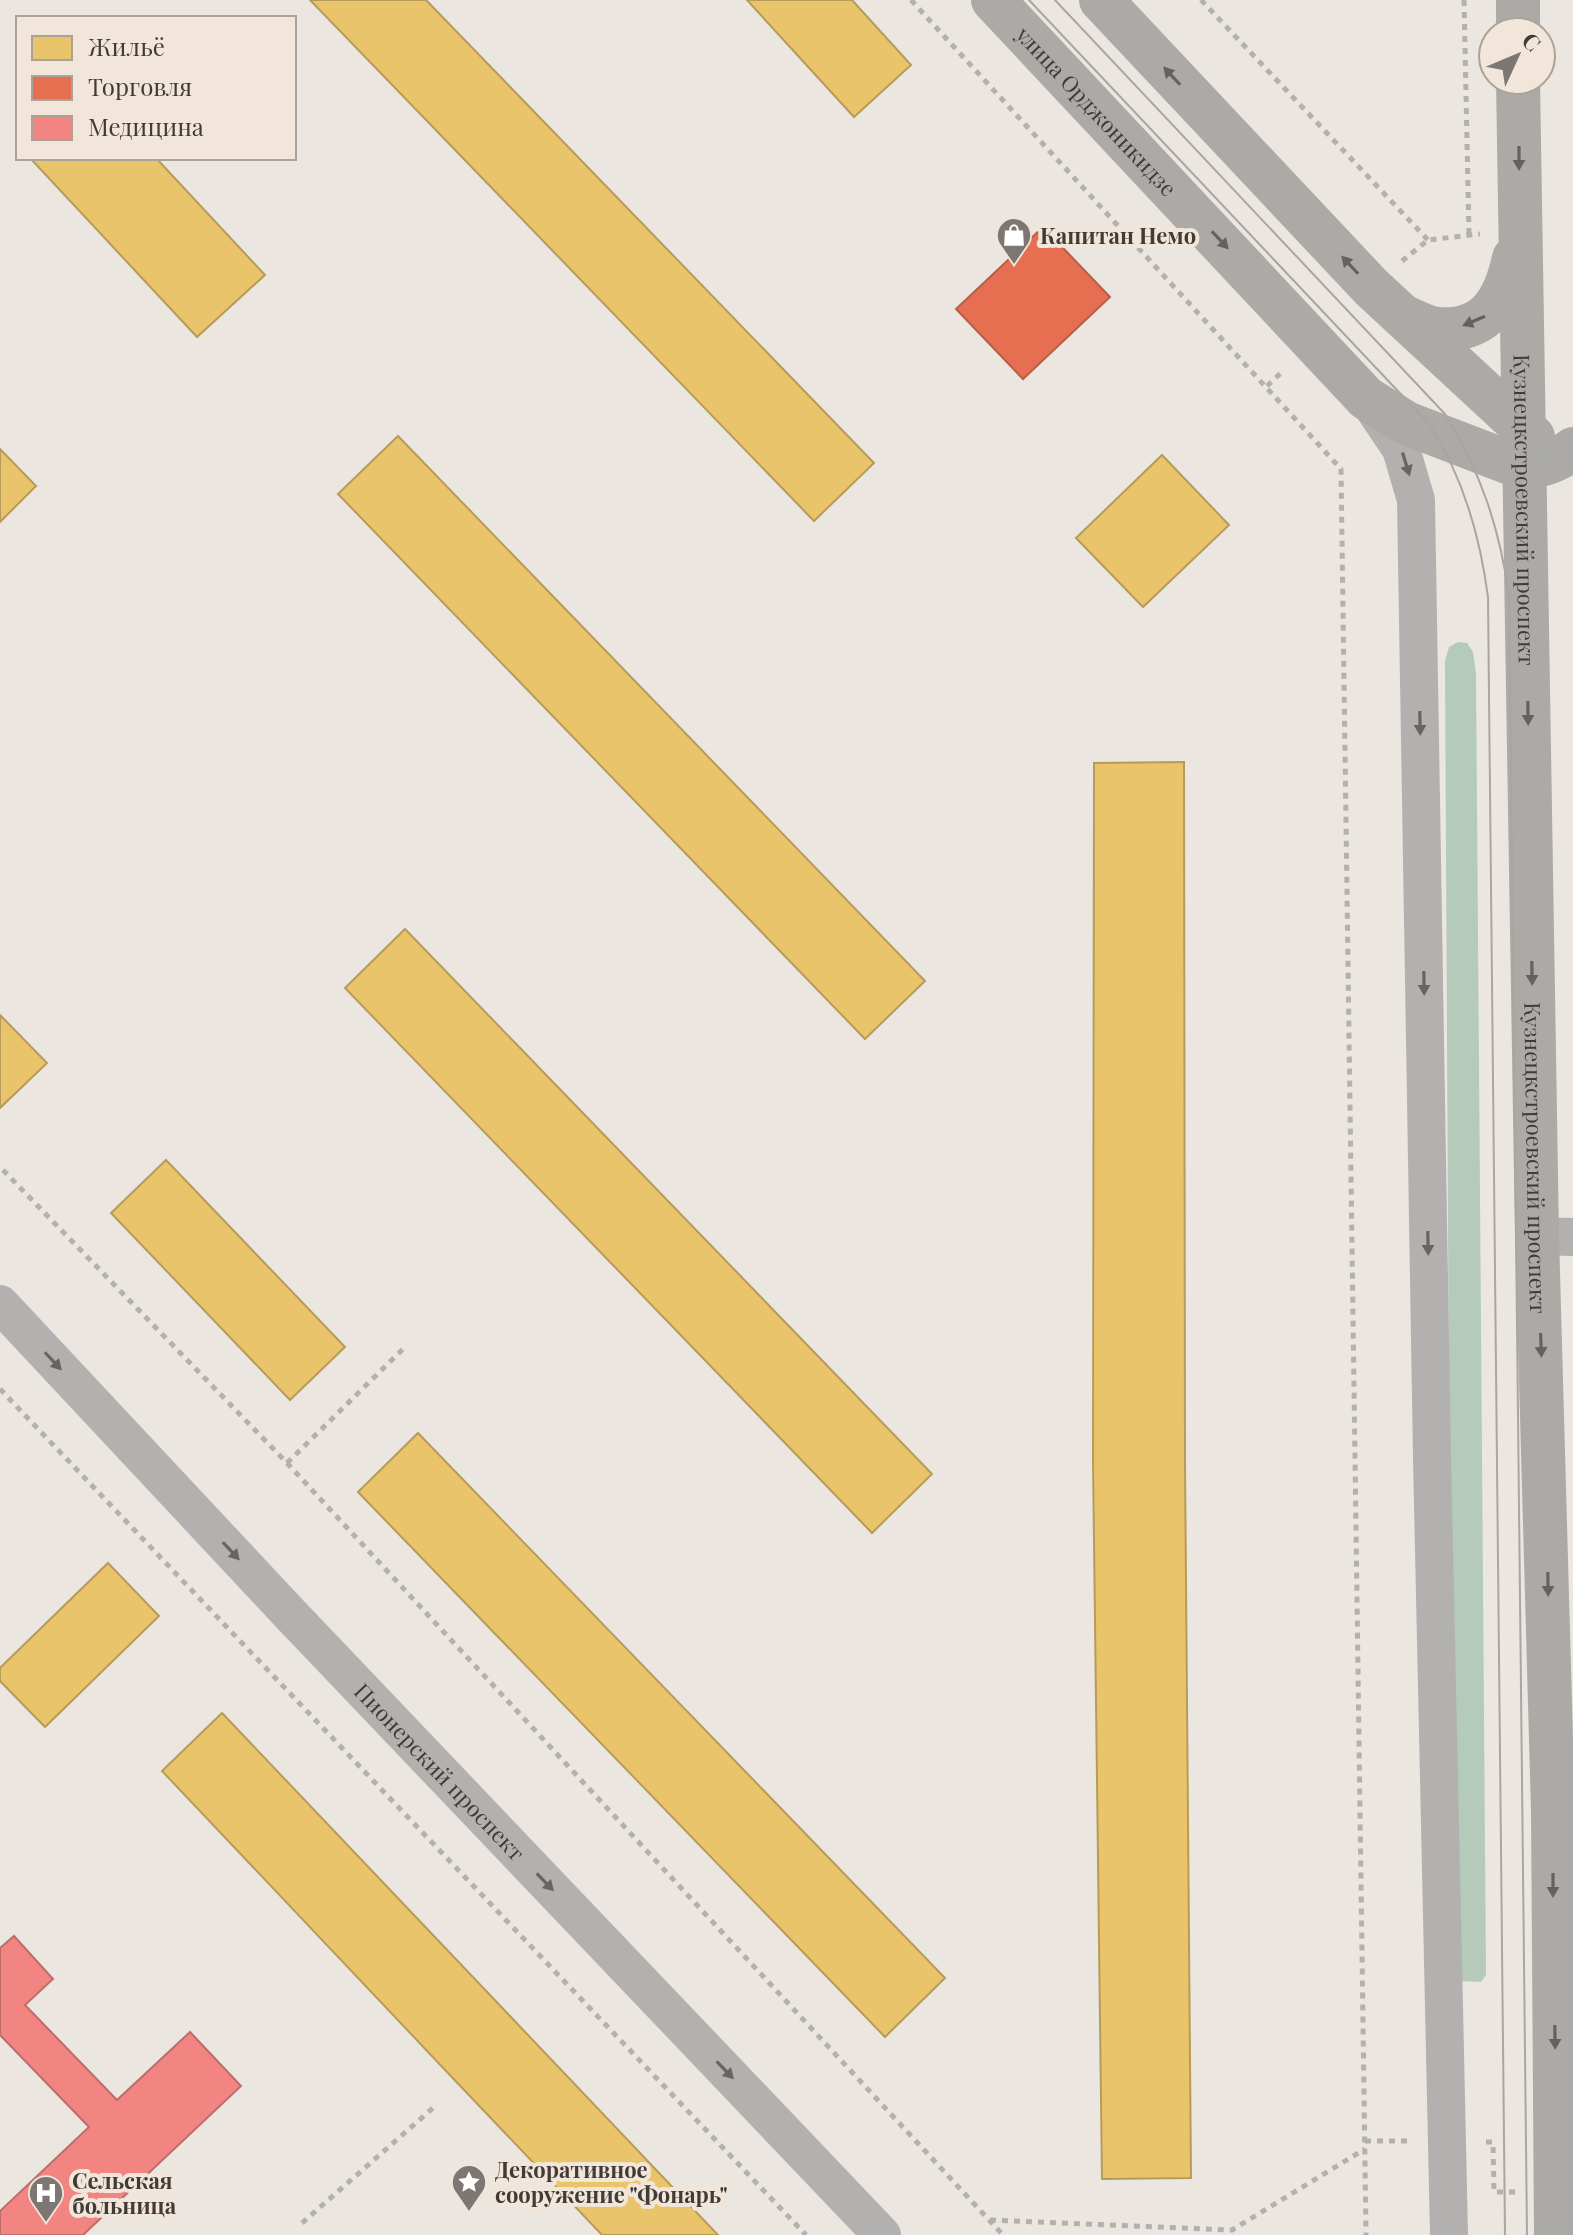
<svg xmlns="http://www.w3.org/2000/svg" width="1573" height="2235" viewBox="0 0 1573 2235" font-family="'Playfair Display',serif">
<rect width="100%" height="100%" fill="#ece6e0"/>
<polygon fill="#b4caba" points="1458,642 1467,643 1473,652 1476,674 1486,1975 1481,1982 1458,1981 1452,1976 1445,661 1449,647"/>
<g fill="#e9c46a" stroke="#b69b5a" stroke-width="2">
<polygon points="310,0 426,0 874,463 814,521"/>
<polygon points="747,0 852,0 911,65 854,117"/>
<polygon points="30,158 156,158 265,275 197,337"/>
<polygon points="398,436 925,981 865,1039 338,494"/>
<polygon points="0,449 36,486 0,522"/>
<polygon points="1162,455 1229,525 1143,607 1076,538"/>
<polygon points="1184,762 1185,1463 1191,2178 1102,2179 1093,1461 1094,763"/>
<polygon points="405,929 932,1474 872,1533 345,988"/>
<polygon points="0,1015 47,1063 0,1108"/>
<polygon points="166,1160 345,1347 290,1400 111,1213"/>
<polygon points="418,1433 945,1978 885,2037 358,1492"/>
<polygon points="108,1563 159,1616 45,1727 0,1681 0,1668"/>
<polygon points="222,1713 509,2015 718,2235 602,2235 447,2072 162,1771"/>
</g>
<polygon fill="#e76f51" stroke="#b55f49" stroke-width="2" points="1043,227 1110,297 1023,379 956,309"/>
<polygon fill="#f28482" stroke="#bd6e6b" stroke-width="2" points="14,1936 53,1979 25,2005 117,2100 190,2032 241,2086 83,2235 0,2235 0,2211 89,2127 0,2035 0,1948"/>
<g fill="none" stroke-linecap="round" stroke-linejoin="round">
<g stroke="#b3b0ae" stroke-width="5" stroke-dasharray="6 6" stroke-linecap="butt">
<polyline points="911,0 1341,469 1366,2235"/>
<polyline points="1201,0 1428,240"/>
<polyline points="1464,0 1469,235"/>
<polyline points="1402,261 1428,240 1480,234"/>
<polyline points="1267,386 1283,371"/>
<polyline points="3,1170 287,1463 1003,2235"/>
<polyline points="0,1389 806,2235"/>
<polyline points="287,1463 405,1347"/>
<polyline points="1365,2141 1412,2141"/>
<polyline points="1486,2142 1493,2142 1494,2192 1515,2192"/>
<polyline points="990,2220 1232,2230 1365,2149"/>
<polyline points="302,2223 433,2108"/>
</g>
<g stroke="#b2b1af" stroke-width="38">
<polyline points="1368,400 1401,449 1416,500 1432,1459 1449,2235"/>
<polyline points="1537,1236 1573,1237"/>
<path id="s1" d="M0,1304L290,1614L882,2235"/>
</g>
<g stroke="#abaaa6" stroke-width="44">
<path id="s2" d="M993,0L1366,398L1406,423L1523,468C1543,466 1557,461 1573,449"/>
<polyline points="1101,0 1371,287 1533,437"/>
<polyline points="1518,0 1518,32"/>
<path id="s3" d="M1518,80L1537,1236L1553,1811L1556,2235"/>
<path d="M1407,318C1416,322 1427,328 1437,329C1487,333 1505,300 1514,258"/>
</g>
<g stroke="#a8a5a2" stroke-width="2">
<path d="M1029,0L1429,424C1463,476 1480,536 1488,597L1505,2235"/>
<path d="M1055,0L1445,414C1481,473 1499,526 1509,595L1527,2235"/>
</g>
</g>
<defs><path id="oneway-solid" d="M-6-.8H1V-3.2L6.5 0L1 3.2V.8H-6Z" transform="scale(2)"/></defs>
<g fill="#65625d">
<use href="#oneway-solid" transform="translate(1172 76) rotate(-133)"/>
<use href="#oneway-solid" transform="translate(1519 158) rotate(90)"/>
<use href="#oneway-solid" transform="translate(1220 240) rotate(47)"/>
<use href="#oneway-solid" transform="translate(1350 265) rotate(-133)"/>
<use href="#oneway-solid" transform="translate(1474 321) rotate(157)"/>
<use href="#oneway-solid" transform="translate(1528 713) rotate(89)"/>
<use href="#oneway-solid" transform="translate(1532 973) rotate(89)"/>
<use href="#oneway-solid" transform="translate(1541 1345) rotate(88)"/>
<use href="#oneway-solid" transform="translate(1548 1584) rotate(89)"/>
<use href="#oneway-solid" transform="translate(1553 1885) rotate(90)"/>
<use href="#oneway-solid" transform="translate(1555 2037) rotate(89)"/>
</g>
<g fill="#686460">
<use href="#oneway-solid" transform="translate(1406 464) rotate(73)"/>
<use href="#oneway-solid" transform="translate(1420 723) rotate(89)"/>
<use href="#oneway-solid" transform="translate(1424 983) rotate(89)"/>
<use href="#oneway-solid" transform="translate(1428 1243) rotate(89)"/>
<use href="#oneway-solid" transform="translate(53 1361) rotate(47)"/>
<use href="#oneway-solid" transform="translate(231 1551) rotate(47)"/>
<use href="#oneway-solid" transform="translate(545 1882) rotate(46)"/>
<use href="#oneway-solid" transform="translate(725 2070) rotate(46)"/>
</g>
<defs>
<g id="shop-pin" transform="scale(1.8)"><path d="M0 17L-7.5 6A9.5 9.5 0 1 1 7.5 6Z" fill="#7c7772" stroke="#f2e6da"/><path d="M-5-2.5h2.3a2.7 3.5 0 0 1 5.4 0H5L5.5 6h-11ZM-1.5-2.5h3a1.5 2.3 0 0 0-3 0Z" fill="#fff"/></g>
<g id="sight-pin" transform="scale(1.8)"><path d="M0 17L-7.5 6A9.5 9.5 0 1 1 7.5 6Z" fill="#7c7772" stroke="#f2e6da"/><path d="M0-6L1.8-2.2L6-1.7L2.9 1.2L3.7 5.4L0 3.3L-3.7 5.4L-2.9 1.2L-6-1.7L-1.8-2.2Z" fill="#fff"/></g>
<g id="hospital-pin" transform="scale(1.8)"><path d="M0 17L-7.5 6A9.5 9.5 0 1 1 7.5 6Z" fill="#7c7772" stroke="#f2e6da"/><path d="M-5-5h3v3.5h4V-5h3V5h-3V1.5h-4V5h-3Z" fill="#fff"/></g>
</defs>
<g fill-rule="evenodd">
<use href="#shop-pin" x="1014" y="235"/>
<use href="#sight-pin" x="469" y="2182"/>
<use href="#hospital-pin" x="46" y="2193"/>
</g>
<g text-anchor="middle" dominant-baseline="central" stroke-width="8" stroke-linejoin="round" paint-order="stroke">
<g font-size="22" fill="#403b36" stroke="#f2e6da">
<text stroke="none"><textPath href="#s2" startOffset="152">улица Орджоникидзе</textPath></text>
<text stroke="none"><textPath href="#s3" startOffset="430">Кузнецкстроевский проспект</textPath></text>
<text stroke="none"><textPath href="#s3" startOffset="1078">Кузнецкстроевский проспект</textPath></text>
<text stroke="none"><textPath href="#s1" startOffset="642">Пионерский проспект</textPath></text>
</g>
<g font-size="22" font-weight="bold" fill="#403b36" stroke="#f2e6da" text-anchor="start">
<text x="1040" y="235">Капитан Немо</text>
<text x="495" y="2169">Декоративное<tspan x="495" dy="25">сооружение "Фонарь"</tspan></text>
<text x="72" y="2180">Сельская<tspan x="72" dy="25">больница</tspan></text>
</g>
</g>
<rect x="16" y="16" width="280" height="144" fill="#f2e6da" stroke="#aba298" stroke-width="2"/>
<rect x="32" y="36" width="40" height="24" fill="#e9c46a" stroke="#aba298" stroke-width="2"/>
<text x="88" y="56" font-size="24" fill="#403b36">Жильё</text>
<rect x="32" y="76" width="40" height="24" fill="#e76f51" stroke="#aba298" stroke-width="2"/>
<text x="88" y="96" font-size="24" fill="#403b36">Торговля</text>
<rect x="32" y="116" width="40" height="24" fill="#f28482" stroke="#aba298" stroke-width="2"/>
<text x="88" y="136" font-size="24" fill="#403b36">Медицина</text>
<g transform="translate(1517 56) rotate(46)"><circle r="38" fill="#f2e6da" stroke="#aba298" stroke-width="2"/>
<path d="M0-6L14 30L0 20L-14 30Z" fill="#7c7772"/>
<text y="-12" font-size="22" font-weight="bold" text-anchor="middle" fill="#403b36">С</text>
</g>
</svg>
